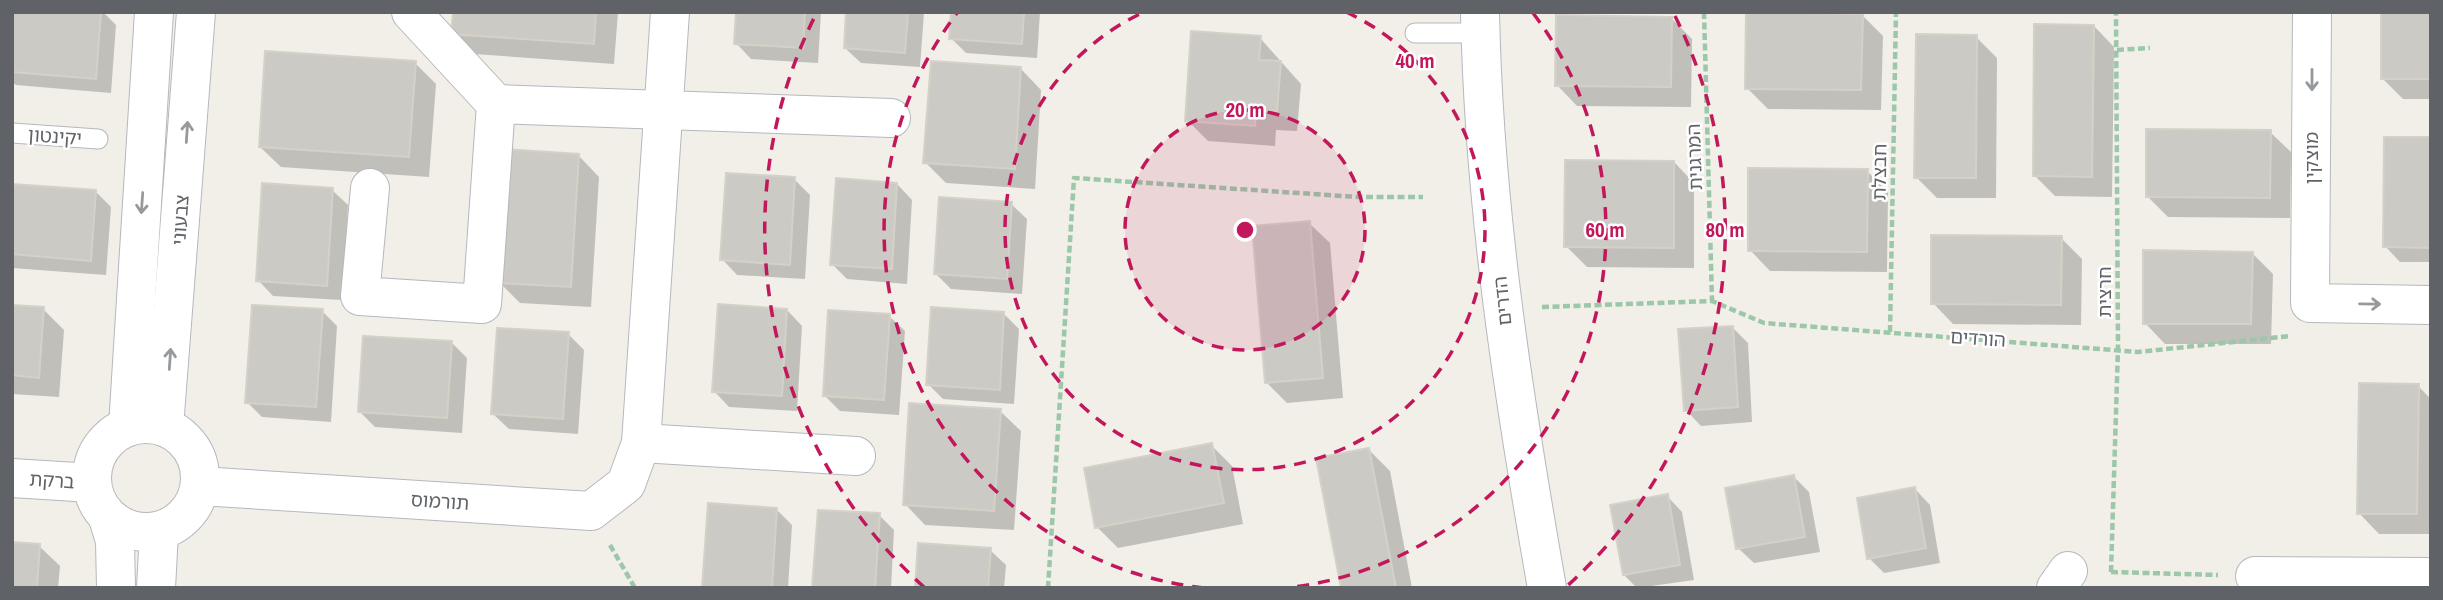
<svg xmlns="http://www.w3.org/2000/svg" width="2443" height="600" viewBox="0 0 2443 600" font-family="'Archivo Narrow','Noto Sans Hebrew',sans-serif">
<rect width="100%" height="100%" fill="#f1efe8"/>
<g fill="#0003">
<polygon points="12,12 103,12 116,25 111,93 16,85 12,82"/>
<polygon points="454,12 618,12 614,64 474,54 453,34"/>
<polygon points="738,12 821,12 818,63 751,59 736,43"/>
<polygon points="848,12 924,12 920,67 861,63 845,48"/>
<polygon points="952,12 1040,12 1037,58 966,53 951,38"/>
<polygon points="2431,12 2431,99 2403,99 2382,78"/>
<polygon points="1862,15 1883,36 1881,110 1768,109 1747,88"/>
<polygon points="1671,18 1692,39 1691,107 1577,106 1557,85"/>
<polygon points="2094,26 2114,47 2112,197 2055,196 2034,175"/>
<polygon points="1976,37 1997,58 1996,198 1937,198 1916,177"/>
<polygon points="1260,38 1301,84 1297,131 1276,130 1275,146 1208,141 1187,120"/>
<polygon points="415,63 436,84 429,177 281,167 260,147"/>
<polygon points="1021,69 1041,90 1035,189 946,183 925,162"/>
<polygon points="2270,132 2291,152 2290,218 2168,217 2147,196"/>
<polygon points="2431,138 2431,262 2400,262 2385,246"/>
<polygon points="579,156 599,177 591,307 520,303 499,282"/>
<polygon points="1674,162 1694,183 1694,268 1587,267 1566,246"/>
<polygon points="1867,171 1888,192 1887,272 1770,271 1750,250"/>
<polygon points="794,179 810,195 805,279 737,275 722,259"/>
<polygon points="897,184 912,200 907,284 847,279 832,264"/>
<polygon points="12,186 96,192 111,207 106,275 12,268"/>
<polygon points="332,190 348,205 342,300 273,296 258,280"/>
<polygon points="1011,204 1027,219 1022,294 951,289 936,274"/>
<polygon points="1309,223 1330,243 1343,398 1287,403 1266,382"/>
<polygon points="2061,238 2082,259 2081,325 1953,324 1933,303"/>
<polygon points="2252,253 2273,274 2271,344 2165,344 2145,323"/>
<polygon points="12,306 43,309 64,330 59,397 12,394"/>
<polygon points="787,310 802,326 797,411 729,407 714,391"/>
<polygon points="322,311 337,326 331,422 262,417 247,402"/>
<polygon points="1004,314 1019,329 1014,404 943,399 928,384"/>
<polygon points="889,316 905,331 899,415 840,411 824,395"/>
<polygon points="1732,327 1748,343 1752,422 1701,426 1686,410"/>
<polygon points="568,334 584,350 578,434 509,429 493,414"/>
<polygon points="452,343 467,358 462,433 375,427 360,412"/>
<polygon points="2418,386 2431,399 2431,534 2379,534 2359,513"/>
<polygon points="1000,411 1021,431 1014,530 925,525 905,504"/>
<polygon points="1211,445 1232,466 1243,524 1118,548 1097,527"/>
<polygon points="1369,450 1390,471 1412,588 1343,588"/>
<polygon points="1794,477 1809,492 1820,552 1754,563 1738,548"/>
<polygon points="1915,489 1930,505 1940,563 1884,573 1869,558"/>
<polygon points="1667,496 1682,512 1694,580 1637,588 1624,575"/>
<polygon points="777,510 792,525 788,588 704,588"/>
<polygon points="879,515 894,530 891,588 814,588"/>
<polygon points="39,546 60,566 58,588 12,588"/>
<polygon points="990,550 1006,565 1004,588 917,588"/>
</g>
<g fill="#cccac5" stroke="#d6d1c6" stroke-width="2">
<polygon points="12,12 101,12 96,79 12,72"/>
<polygon points="453,12 596,12 594,44 451,34"/>
<polygon points="736,12 805,12 803,48 734,44"/>
<polygon points="846,12 908,12 905,53 844,48"/>
<polygon points="951,12 1024,12 1022,44 949,39"/>
<polygon points="1746,12 1863,14 1861,90 1745,89"/>
<rect x="2381" y="12" width="50" height="67"/>
<polygon points="1556,15 1672,17 1671,87 1555,86"/>
<polygon points="2034,24 2094,25 2092,177 2033,176"/>
<polygon points="1191,31 1261,36 1259,60 1281,61 1277,111 1256,110 1255,126 1185,121"/>
<polygon points="1916,34 1977,35 1976,178 1914,178"/>
<polygon points="265,51 416,61 409,157 259,147"/>
<polygon points="931,61 1021,67 1015,169 923,163"/>
<polygon points="2146,129 2271,130 2270,198 2146,197"/>
<polygon points="2384,137 2431,137 2431,248 2383,247"/>
<polygon points="506,149 579,154 571,287 497,283"/>
<polygon points="1565,160 1674,161 1674,248 1564,247"/>
<polygon points="1748,168 1868,169 1867,252 1748,251"/>
<polygon points="726,173 795,177 790,265 720,260"/>
<polygon points="836,178 897,183 892,269 830,265"/>
<polygon points="262,183 333,188 327,286 256,281"/>
<polygon points="12,184 96,190 91,261 12,254"/>
<polygon points="939,197 1012,202 1007,279 934,274"/>
<polygon points="1310,221 1323,378 1265,383 1252,226"/>
<polygon points="1931,235 2062,236 2061,305 1931,304"/>
<polygon points="2143,250 2253,252 2251,324 2143,324"/>
<polygon points="718,304 787,309 782,396 712,392"/>
<polygon points="12,305 44,307 39,378 12,375"/>
<polygon points="252,305 323,309 316,407 245,403"/>
<polygon points="931,307 1004,312 1000,390 926,385"/>
<polygon points="828,310 890,314 884,400 823,396"/>
<polygon points="1733,326 1738,407 1684,411 1678,329"/>
<polygon points="497,328 569,332 563,419 491,414"/>
<polygon points="363,336 452,341 447,418 358,412"/>
<polygon points="2359,383 2419,384 2417,514 2357,514"/>
<polygon points="909,403 1001,409 994,511 903,505"/>
<polygon points="1212,443 1224,503 1095,528 1084,468"/>
<polygon points="1369,448 1396,588 1341,588 1316,458"/>
<polygon points="1794,475 1805,537 1736,549 1725,488"/>
<polygon points="1915,487 1926,548 1867,559 1857,498"/>
<polygon points="1668,494 1680,565 1623,575 1610,505"/>
<polygon points="708,503 777,508 772,588 702,588"/>
<polygon points="818,510 880,513 875,588 812,588"/>
<polygon points="12,542 40,544 37,588 12,588"/>
<polygon points="918,543 991,548 988,588 915,588"/>
</g>
<g fill="none" stroke-linecap="round" stroke-linejoin="round">
<g stroke="#b5b8bc" stroke-width="21">
<g id="service">
<polyline points="1415,33 1481,33"/>
<polyline points="12,133 98,139"/>
</g>
</g>
<g stroke="#b5b8bc" stroke-width="40">
<g id="minor">
<polyline points="411,12 496,104"/>
<polyline points="2312,12 2310,303 2431,305"/>
<polyline points="370,188 360,296 482,304 496,104 891,118"/>
<polyline points="641,443 856,456"/>
<polyline points="200,486 591,511 626,484 641,443 670,12"/>
<polyline points="2255,576 2431,577"/>
<polyline points="2056,588 2068,571"/>
</g>
</g>
<g stroke="#b5b8bc" stroke-width="40">
<g id="tertiary">
<path d="M1480,12C1484,208 1513,395 1547,588"/>
<circle cx="146" cy="478" r="54"/>
<polyline points="128,427 154,12"/>
<polyline points="164,427 196,12"/>
<polyline points="12,478 92,483"/>
<polyline points="108,518 115,541 116,588"/>
<polyline points="156,588 159,532"/>
</g>
</g>
<g stroke="#9cc7a9" stroke-width="4.5" stroke-dasharray="7 3.5" stroke-linecap="butt">
<polyline points="1704,12 1712,301"/>
<polyline points="2117,50 2150,48"/>
<polyline points="1542,307 1712,301 1764,323 2138,352 2290,336"/>
<polyline points="1890,332 1896,12"/>
<polyline points="610,545 635,588"/>
<polyline points="2111,572 2118,348 2116,12"/>
<polyline points="2111,572 2218,575"/>
<polyline points="1048,588 1074,178 1358,197 1423,197"/>
</g>
<use href="#service" stroke="#fff" stroke-width="19"/>
<use href="#minor" stroke="#fff" stroke-width="38"/>
<use href="#tertiary" stroke="#fff" stroke-width="38"/>
</g>
<defs><path id="oneway-shaft" d="M-6 0H5M1.5-3L5.5 0L1.5 3" fill="none" stroke-width="1.6" stroke-linecap="round" stroke-linejoin="round" transform="scale(1.75)"/></defs>
<g stroke="#979a9d">
<use href="#oneway-shaft" transform="translate(2312 80) rotate(90)"/>
<use href="#oneway-shaft" transform="translate(187 132) rotate(-86)"/>
<use href="#oneway-shaft" transform="translate(142 203) rotate(94)"/>
<use href="#oneway-shaft" transform="translate(2370 304) rotate(1)"/>
<use href="#oneway-shaft" transform="translate(170 359) rotate(-86)"/>
</g>
<circle cx="1245" cy="230" r="120" fill="#c2185b" fill-opacity=".12"/>
<g fill="none" stroke="#c2185b" stroke-width="3.5" stroke-dasharray="12 9">
<circle cx="1245" cy="230" r="120"/>
<path d="M1346 12A240 240 0 1 1 1144 12"/>
<path d="M1204 588A360 360 0 0 1 957 13M1533 13A360 360 0 0 1 1286 588"/>
<path d="M924 587A480 480 0 0 1 815 16M1675 16A480 480 0 0 1 1566 587"/>
</g>
<g text-anchor="middle" dominant-baseline="central" stroke-width="5" stroke-linejoin="round" paint-order="stroke">
<g font-size="19" fill="#5f6368" stroke="#fff">
<text transform="translate(55 136) rotate(4)">יקינטון</text>
<text transform="translate(1694 157) rotate(-92)">המרגנית</text>
<text transform="translate(2311 158) rotate(-90)">מוצקין</text>
<text transform="translate(1879 172) rotate(-89)">חבצלת</text>
<text transform="translate(180 220) rotate(-86)">צבעוני</text>
<text transform="translate(2104 292) rotate(-90)">חרצית</text>
<text transform="translate(1502 301) rotate(-96)">הדרים</text>
<text transform="translate(1978 338) rotate(4)">הורדים</text>
<text transform="translate(52 480) rotate(4)">ברקת</text>
<text transform="translate(440 501) rotate(4)">תורמוס</text>
</g>
</g>
<circle cx="1245" cy="230" r="10" fill="#c2185b" stroke="#fff" stroke-width="3.5"/>
<g font-size="21" text-anchor="middle" font-weight="bold" fill="#c2185b" stroke="#fff" stroke-width="5" stroke-linejoin="round" paint-order="stroke">
<text x="1415" y="68">40 m</text>
<text x="1245" y="117">20 m</text>
<text x="1605" y="237">60 m</text>
<text x="1725" y="237">80 m</text>
</g>
<rect width="2443" height="600" fill="none" stroke="#5f6368" stroke-width="28"/>
</svg>
